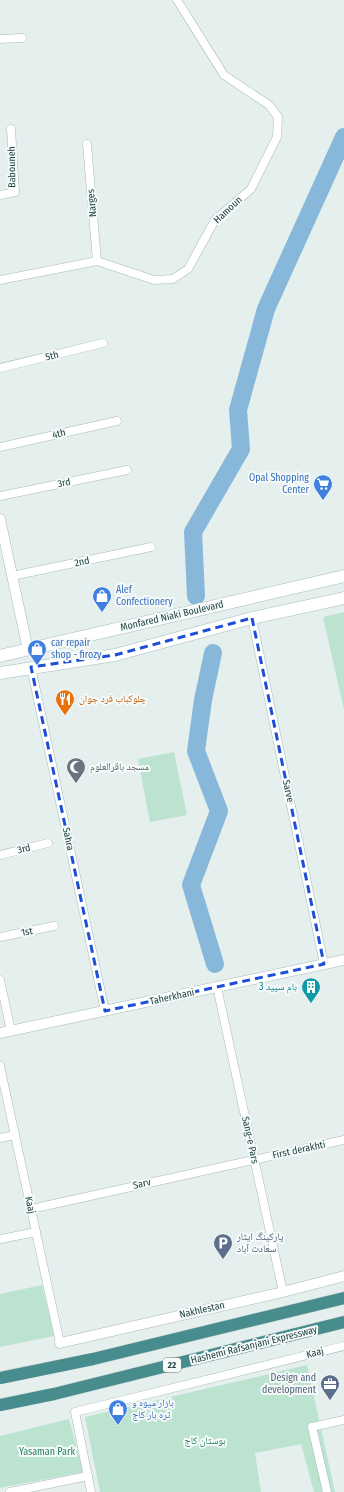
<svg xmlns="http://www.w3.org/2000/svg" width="344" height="1492" viewBox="0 0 344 1492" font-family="'Fira Sans Condensed','Noto Naskh Arabic',sans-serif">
<rect width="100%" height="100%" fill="#e5f0ee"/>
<g fill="#bce2d0">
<polygon points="344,612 344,710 323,617"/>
<polygon points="174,752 187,815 150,822 138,759"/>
<polygon points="42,1285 54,1336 0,1347 0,1294"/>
<polygon points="307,1365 335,1492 314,1492 301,1444 255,1453 261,1492 100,1492 85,1417"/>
<polygon points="69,1419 83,1472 0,1488 0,1436"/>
</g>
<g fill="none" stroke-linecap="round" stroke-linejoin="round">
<g stroke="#88b8d9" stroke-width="18">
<polyline points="196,596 193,532 241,449 238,410 266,309 344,137"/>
<polyline points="213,653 203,700 196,751 219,811 191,885 215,964"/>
</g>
<g stroke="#a7b9b8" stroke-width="9">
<g id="minor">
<polyline points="0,39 22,38"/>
<polyline points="87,144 97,261"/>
<polyline points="0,195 15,192 11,129"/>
<polyline points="0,280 97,261 154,280 173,279 188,269 215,220 251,189 277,137 278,117 269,105 224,75 177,0"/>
<polyline points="0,368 103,343"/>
<polyline points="0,447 117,421"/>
<polyline points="0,496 127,470"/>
<polyline points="12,576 151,547"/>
<polyline points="252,618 324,964"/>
<polyline points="31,667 105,1011"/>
<polyline points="0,855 48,843"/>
<polyline points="0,937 54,926"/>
<polyline points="0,980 11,1031"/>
<polyline points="217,987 283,1292"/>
<polyline points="0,1066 60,1343"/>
<polyline points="0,1138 15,1135"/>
<polyline points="31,1209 344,1140"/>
<polyline points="0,1239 36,1232"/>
<polyline points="10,1492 88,1476"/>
<polyline points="91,1492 75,1412 344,1346"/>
<polyline points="327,1492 312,1427 344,1420"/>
</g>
</g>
<g stroke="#a7b9b8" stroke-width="11">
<g id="tertiary">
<polyline points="0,519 28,650"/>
<polyline points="0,1033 344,960"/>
<polyline points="60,1343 283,1292 344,1276"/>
</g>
</g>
<g stroke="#a2bdbb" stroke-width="13">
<g id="secondary">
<polyline points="0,656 344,576"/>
<polyline points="0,673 115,655 252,618 344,598"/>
</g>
</g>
<g stroke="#c1cbcb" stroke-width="13">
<g id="trunk">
<polyline points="0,1378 93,1359 344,1298"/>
<polyline points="0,1405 54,1394 344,1322"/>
</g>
</g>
<use href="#minor" stroke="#fff" stroke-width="8"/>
<use href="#tertiary" stroke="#fff" stroke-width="10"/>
<use href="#secondary" stroke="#fff" stroke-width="12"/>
<use href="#trunk" stroke="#488d8e" stroke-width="12"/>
</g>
<path fill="none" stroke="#1d4ed8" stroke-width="3" stroke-dasharray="8 5" stroke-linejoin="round" d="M252,618L324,964L105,1011L31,667L115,655Z"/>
<defs>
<g id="supermarket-pin" transform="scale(1)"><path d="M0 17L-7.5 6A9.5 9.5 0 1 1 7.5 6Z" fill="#3f7fe0" stroke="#f6fbfa"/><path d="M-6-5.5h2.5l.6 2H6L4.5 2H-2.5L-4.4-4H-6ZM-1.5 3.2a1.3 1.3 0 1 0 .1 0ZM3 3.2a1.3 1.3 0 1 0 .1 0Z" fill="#fff"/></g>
<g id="shop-pin" transform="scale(1)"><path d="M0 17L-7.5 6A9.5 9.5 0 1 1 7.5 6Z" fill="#3f7fe0" stroke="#f6fbfa"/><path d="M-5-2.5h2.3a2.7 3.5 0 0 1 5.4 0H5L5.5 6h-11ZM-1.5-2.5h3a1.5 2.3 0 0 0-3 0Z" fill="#fff"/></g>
<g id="restaurant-pin" transform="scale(1)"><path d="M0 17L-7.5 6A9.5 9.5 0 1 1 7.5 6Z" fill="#e8710a" stroke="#f6fbfa"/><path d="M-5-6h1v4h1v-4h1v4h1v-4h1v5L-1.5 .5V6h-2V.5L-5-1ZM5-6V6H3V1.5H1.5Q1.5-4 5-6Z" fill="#fff"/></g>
<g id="mosque-pin" transform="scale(1)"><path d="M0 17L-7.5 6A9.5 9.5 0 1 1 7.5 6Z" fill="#6b7280" stroke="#f6fbfa"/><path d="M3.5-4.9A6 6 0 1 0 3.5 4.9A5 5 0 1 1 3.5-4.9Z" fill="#fff"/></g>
<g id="building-pin" transform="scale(1)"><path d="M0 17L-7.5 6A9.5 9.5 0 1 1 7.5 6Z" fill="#0f9aa8" stroke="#f6fbfa"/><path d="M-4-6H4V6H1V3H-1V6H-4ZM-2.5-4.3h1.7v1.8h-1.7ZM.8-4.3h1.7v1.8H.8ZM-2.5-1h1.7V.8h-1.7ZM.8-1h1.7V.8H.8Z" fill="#fff"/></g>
<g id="parking-pin" transform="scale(1)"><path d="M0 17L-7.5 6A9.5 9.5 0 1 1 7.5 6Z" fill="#5c6f8a" stroke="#f6fbfa"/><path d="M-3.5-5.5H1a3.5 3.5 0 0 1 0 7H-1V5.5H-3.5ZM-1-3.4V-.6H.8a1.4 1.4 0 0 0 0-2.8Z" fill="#fff"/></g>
<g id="office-pin" transform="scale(1)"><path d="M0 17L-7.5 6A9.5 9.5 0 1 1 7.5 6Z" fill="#5c6f8a" stroke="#f6fbfa"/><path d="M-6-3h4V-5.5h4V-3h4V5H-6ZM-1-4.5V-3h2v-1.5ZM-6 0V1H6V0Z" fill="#fff"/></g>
</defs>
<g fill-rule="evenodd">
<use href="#supermarket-pin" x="323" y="484"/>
<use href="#shop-pin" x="102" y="596"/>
<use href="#shop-pin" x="37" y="649"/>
<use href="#restaurant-pin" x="65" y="699"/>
<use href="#mosque-pin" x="76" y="767"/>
<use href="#building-pin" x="311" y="987"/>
<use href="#parking-pin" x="223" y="1243"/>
<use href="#office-pin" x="330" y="1384"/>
<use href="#shop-pin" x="118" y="1409"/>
</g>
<g text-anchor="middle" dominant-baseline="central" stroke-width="4" stroke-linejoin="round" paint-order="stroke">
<rect fill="#f6fbfa" stroke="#627b7b" stroke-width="1" x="163" y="1358" width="18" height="14" rx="3"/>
<g font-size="9" font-weight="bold" fill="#244">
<text x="172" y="1365">22</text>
</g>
<g font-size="10" fill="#244" stroke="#f6fbfa">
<text transform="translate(12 167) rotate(-91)">Babouneh</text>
<text transform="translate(92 203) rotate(-95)">Narges</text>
<text transform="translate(228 210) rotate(-43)">Hamoun</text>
<text transform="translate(52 356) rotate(-13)">5th</text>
<text transform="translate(59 434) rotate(-13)">4th</text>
<text transform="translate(64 483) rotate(-11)">3rd</text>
<text transform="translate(82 562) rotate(-12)">2nd</text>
<text transform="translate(172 616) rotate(-13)">Monfared Niaki Boulevard</text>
<text transform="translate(288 791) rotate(78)">Sarve</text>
<text transform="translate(68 839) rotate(78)">Sahra</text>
<text transform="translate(24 849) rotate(-14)">3rd</text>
<text transform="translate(27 932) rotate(-12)">1st</text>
<text transform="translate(172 997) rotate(-12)">Taherkhani</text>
<text transform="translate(250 1140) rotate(78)">Sang-e Pars</text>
<text transform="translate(299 1150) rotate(-12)">First derakhti</text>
<text transform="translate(142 1184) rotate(-13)">Sarv</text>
<text transform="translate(30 1205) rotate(78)">Kaaj</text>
<text transform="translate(202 1310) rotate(-13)">Nakhlestan</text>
<text transform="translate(254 1345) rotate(-14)">Hashemi Rafsanjani Expressway</text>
<text transform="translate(315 1353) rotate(-14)">Kaaj</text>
</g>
<g font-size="10" fill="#366cbe" stroke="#f6fbfa" text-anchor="start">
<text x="309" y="478" text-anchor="end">Opal Shopping<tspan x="309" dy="12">Center</tspan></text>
<text x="116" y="590">Alef<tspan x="116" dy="12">Confectionery</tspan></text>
<text x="51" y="643">car repair<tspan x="51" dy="12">shop - firozy</tspan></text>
<text x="132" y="1403">بازار میوه و<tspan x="132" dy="12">تره بار کاج</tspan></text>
</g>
<g font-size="10" fill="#c56008" stroke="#f6fbfa" text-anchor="start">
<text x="79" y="699">چلوکباب فرد جوان</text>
</g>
<g font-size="10" fill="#5b616d" stroke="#f6fbfa" text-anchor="start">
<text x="90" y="767">مسجد باقرالعلوم</text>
</g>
<g font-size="10" fill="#0d838f" stroke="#f6fbfa" text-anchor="end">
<text x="297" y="987">بام سپید 3</text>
</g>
<g font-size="10" fill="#4e5e75" stroke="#f6fbfa" text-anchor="start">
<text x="237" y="1237">پارکینگ ایثار<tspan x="237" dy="12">سعادت آباد</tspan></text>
<text x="316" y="1378" text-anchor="end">Design and<tspan x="316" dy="12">development</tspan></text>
</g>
<g font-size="10" fill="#278060" stroke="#f6fbfa">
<text x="205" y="1441">بوستان کاج</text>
<text x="47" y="1452">Yasaman Park</text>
</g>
</g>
</svg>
